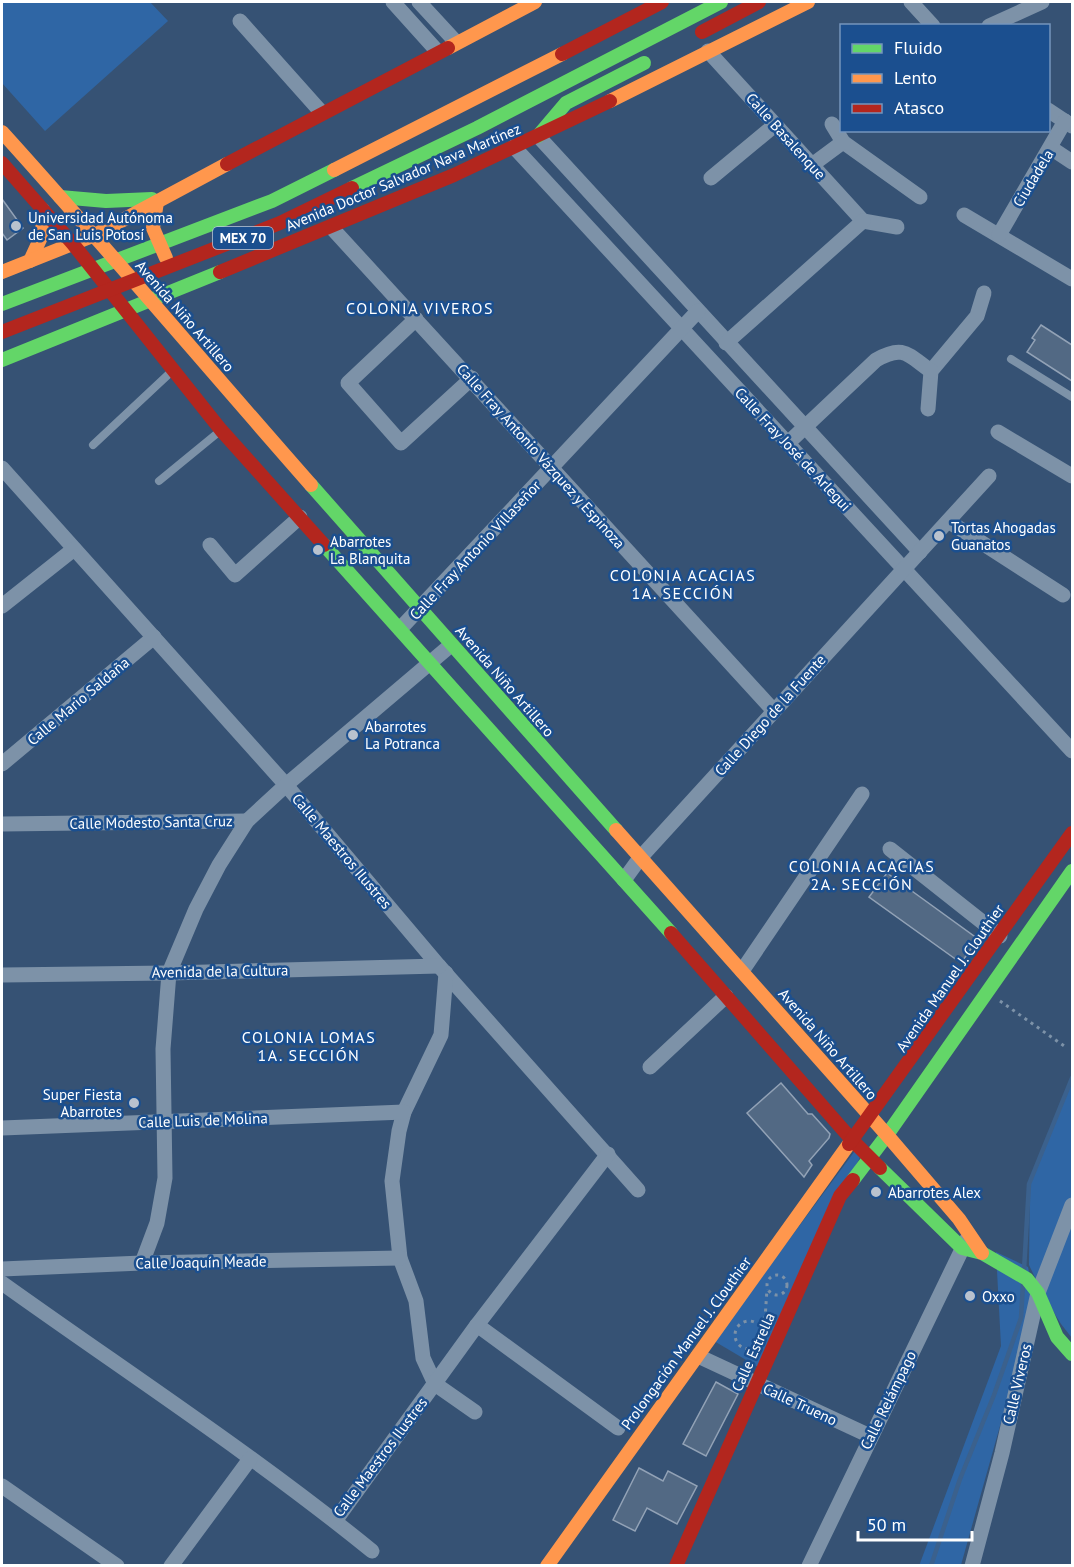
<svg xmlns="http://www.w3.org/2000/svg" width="1074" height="1567" viewBox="0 0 1074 1567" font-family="'PT Sans',sans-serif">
<rect width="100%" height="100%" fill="#365274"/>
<g fill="#2f66a5">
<polygon points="2,2 150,2 168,21 45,131 2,83"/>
<polygon points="1072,1078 1072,1338 1061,1324 1045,1298 1029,1265 1030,1182"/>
<polygon points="857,1148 862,1153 758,1367 714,1341"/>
<polygon points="996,1252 1028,1267 1035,1301 961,1565 919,1566 1001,1346"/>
</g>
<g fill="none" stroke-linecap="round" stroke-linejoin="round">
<g stroke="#3b618d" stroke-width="4.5">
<polyline points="1024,1270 1029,1184 1072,1078"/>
<polyline points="931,1566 960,1479 994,1395 1021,1318 1023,1284"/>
</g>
</g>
<g fill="#526984" stroke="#92a2b6" stroke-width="1.5">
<polygon points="2,199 23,228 7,240 2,233"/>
<polygon points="1041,325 1072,345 1072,381 1027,352 1035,340 1032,338"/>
<polygon points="887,873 978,939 961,963 869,897"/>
<polygon points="781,1083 808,1114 812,1114 830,1134 829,1138 809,1161 812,1165 804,1177 747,1113"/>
<polygon points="716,1382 738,1394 706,1456 683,1444"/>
<polygon points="639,1468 663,1481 668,1471 697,1486 677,1524 647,1508 635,1531 613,1520"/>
</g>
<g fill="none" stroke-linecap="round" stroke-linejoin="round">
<g stroke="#7d92a8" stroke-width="3" stroke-dasharray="3 4.5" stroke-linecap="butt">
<polyline points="1000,1001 1067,1048"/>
<circle cx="777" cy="1285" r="10"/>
<polyline points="765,1319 767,1289"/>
<circle cx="749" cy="1335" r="14"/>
</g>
<g stroke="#7d92a8" stroke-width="8">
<polyline points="1011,359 1072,397"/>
<polyline points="93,445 171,372"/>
<polyline points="159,481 220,431"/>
</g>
<g stroke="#7d92a8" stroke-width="15">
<polyline points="393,2 438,52"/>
<polyline points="419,2 456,42"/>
<polyline points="911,2 933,26"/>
<polyline points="240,21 322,113"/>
<polyline points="989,26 1042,2"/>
<polyline points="708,51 863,221"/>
<polyline points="1048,110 1072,126"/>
<polyline points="832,124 843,142 920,197"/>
<polyline points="538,136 920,552"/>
<polyline points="514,147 1072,751"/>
<polyline points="1051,148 1072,162"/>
<polyline points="812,165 843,142"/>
<polyline points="711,178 775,125"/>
<polyline points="964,215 1072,279"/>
<polyline points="863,221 897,227"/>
<path d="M331,227C480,388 626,550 774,711"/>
<polyline points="999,235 1065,121"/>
<polyline points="416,319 348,383 401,443 472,378"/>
<polyline points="726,343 863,221"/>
<polyline points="928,409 931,371 977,316 984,293"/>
<polyline points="998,432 1072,476"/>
<path d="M788,443L876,360C904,344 908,355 931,371"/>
<polyline points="2,468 286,785 439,966 638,1190"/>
<polyline points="948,521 1063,595"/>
<polyline points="210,545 235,575 300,517"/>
<polyline points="2,606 74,549"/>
<polyline points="400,629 698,311"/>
<polyline points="2,764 154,637"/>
<polyline points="2,824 247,821"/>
<polyline points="890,849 1000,936"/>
<polyline points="624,880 640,858 989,476"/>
<polyline points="742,971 862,794"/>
<polyline points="446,973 441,1035 404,1112 399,1131 392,1181 400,1258 416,1301 423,1358 435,1384 475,1412"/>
<polyline points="2,975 169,973 439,966"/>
<polyline points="650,1067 726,996"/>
<polyline points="2,1128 404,1112"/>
<polyline points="142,1263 157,1223 165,1178 163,1049 169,973 196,909 219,865 247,821 286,785 451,645"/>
<polyline points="2,1269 142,1263 400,1258"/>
<path d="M2,1283C125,1371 254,1455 372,1551"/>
<polyline points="477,1325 618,1428"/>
<polyline points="698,1356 870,1436"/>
<polyline points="2,1486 117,1566"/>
<polyline points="335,1521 477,1325 608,1154"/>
<polyline points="171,1566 250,1459"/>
<polyline points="809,1566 967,1239"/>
<polyline points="972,1566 1002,1453 1038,1293 1072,1205"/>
</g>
<g stroke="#63d668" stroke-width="14">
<polyline points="538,136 566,103 644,63"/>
<polyline points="352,188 477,128 721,2"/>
<polyline points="60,197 106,201 152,199"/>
<polyline points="2,304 272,201 334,170"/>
<polyline points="2,360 220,272"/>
<polyline points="311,485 616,830"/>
<polyline points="324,545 671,933"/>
<polyline points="880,1168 962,1248 982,1253 1027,1279 1038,1293 1057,1337 1072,1354"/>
<polyline points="853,1180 887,1135 1072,871"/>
</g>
<g stroke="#ff974d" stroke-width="14">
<polyline points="448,48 535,2"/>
<polyline points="610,101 808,2"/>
<path d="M2,132C107,248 208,368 311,485"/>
<polyline points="334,170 562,54"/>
<polyline points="157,202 153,228 166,258"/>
<polyline points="30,261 42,235 43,210"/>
<polyline points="2,272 95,235 227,164"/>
<polyline points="616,830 887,1135 959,1219 982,1253"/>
<polyline points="547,1566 849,1144"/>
</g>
<g stroke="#b3261e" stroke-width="14">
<polyline points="702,32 759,2"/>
<polyline points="562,54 662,2"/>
<polyline points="2,163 73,244 221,430 324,545"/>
<polyline points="227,164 448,48"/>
<polyline points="220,272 454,175 610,101"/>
<polyline points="2,332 280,223 352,188"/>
<polyline points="671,933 852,1140 880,1168"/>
<polyline points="849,1144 1072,833"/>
<polyline points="676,1566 840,1196 853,1180"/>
</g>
</g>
<g fill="#b9c2ce" stroke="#1b4f8f" stroke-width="2">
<circle cx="16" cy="226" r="6"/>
<circle cx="939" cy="536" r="6"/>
<circle cx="318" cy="550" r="6"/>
<circle cx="353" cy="735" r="6"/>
<circle cx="134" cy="1103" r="6"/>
<circle cx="876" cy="1192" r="6"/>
<circle cx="970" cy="1296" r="6"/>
</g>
<g text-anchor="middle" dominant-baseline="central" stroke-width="5" stroke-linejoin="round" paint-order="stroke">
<rect fill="#1b4f8f" stroke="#bbcadd" stroke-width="1.5" x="213" y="227" width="60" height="22" rx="4.5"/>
<g font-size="14" font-weight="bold" fill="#fff">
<text x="243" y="238">MEX 70</text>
</g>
<g font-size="15" fill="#fff" stroke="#1b4f8f">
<text transform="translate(786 136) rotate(48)">Calle Basalenque</text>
<text transform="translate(403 177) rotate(-23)">Avenida Doctor Salvador Nava Martínez</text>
<text transform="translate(1033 178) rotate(-59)">Ciudadela</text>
<text transform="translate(185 316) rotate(49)">Avenida Niño Artillero</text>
<text transform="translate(793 449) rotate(47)">Calle Fray José de Arlegui</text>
<text transform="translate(541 456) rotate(48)">Calle Fray Antonio Vázquez y Espinoza</text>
<text transform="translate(475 550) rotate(-47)">Calle Fray Antonio Villaseñor</text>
<text transform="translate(505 681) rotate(49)">Avenida Niño Artillero</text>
<text transform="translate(78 701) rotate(-40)">Calle Mario Saldaña</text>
<text transform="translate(770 715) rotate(-48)">Calle Diego de la Fuente</text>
<text transform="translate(151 822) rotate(-1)">Calle Modesto Santa Cruz</text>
<text transform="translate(342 851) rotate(50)">Calle Maestros Ilustres</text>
<text transform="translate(220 971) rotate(-1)">Avenida de la Cultura</text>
<text transform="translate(950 978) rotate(-55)">Avenida Manuel J. Clouthier</text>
<text transform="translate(828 1044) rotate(49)">Avenida Niño Artillero</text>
<text transform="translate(203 1120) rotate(-2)">Calle Luis de Molina</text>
<text transform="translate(201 1262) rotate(-1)">Calle Joaquín Meade</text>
<text transform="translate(686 1343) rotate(-54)">Prolongación Manuel J. Clouthier</text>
<text transform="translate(753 1352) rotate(-66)">Calle Estrella</text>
<text transform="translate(1017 1384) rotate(-77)">Calle Viveros</text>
<text transform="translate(888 1400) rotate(-64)">Calle Relámpago</text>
<text transform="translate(800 1404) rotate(25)">Calle Trueno</text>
<text transform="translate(380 1457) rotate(-53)">Calle Maestros Ilustres</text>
</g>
<g font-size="15" fill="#fff" stroke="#1b4f8f" text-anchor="start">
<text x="28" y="217">Universidad Autónoma<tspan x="28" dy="17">de San Luis Potosí</tspan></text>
<text x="951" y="527">Tortas Ahogadas<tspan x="951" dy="17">Guanatos</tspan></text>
<text x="330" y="541">Abarrotes<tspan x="330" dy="17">La Blanquita</tspan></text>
<text x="365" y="726">Abarrotes<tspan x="365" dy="17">La Potranca</tspan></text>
<text x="122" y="1094" text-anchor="end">Super Fiesta<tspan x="122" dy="17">Abarrotes</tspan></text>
<text x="888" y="1192">Abarrotes Alex</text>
<text x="982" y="1296">Oxxo</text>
</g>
<g font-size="16" letter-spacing="1.5" fill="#fff" stroke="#1b4f8f">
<text x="420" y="308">COLONIA VIVEROS</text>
<text x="683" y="575">COLONIA ACACIAS<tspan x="683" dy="18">1A. SECCIÓN</tspan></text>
<text x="862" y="866">COLONIA ACACIAS<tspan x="862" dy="18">2A. SECCIÓN</tspan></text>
<text x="309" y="1037">COLONIA LOMAS<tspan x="309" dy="18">1A. SECCIÓN</tspan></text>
</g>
</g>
<rect width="1074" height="1567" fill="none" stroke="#ffffff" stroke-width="6"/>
<rect x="840" y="24" width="210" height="108" fill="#1b4f8f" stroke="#7695bc" stroke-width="1.5"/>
<rect x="852" y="44" width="30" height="9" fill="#63d668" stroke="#7695bc" stroke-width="1.5"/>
<text x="894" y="54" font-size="18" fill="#ffffff">Fluido</text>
<rect x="852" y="74" width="30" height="9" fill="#ff974d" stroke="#7695bc" stroke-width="1.5"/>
<text x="894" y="84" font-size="18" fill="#ffffff">Lento</text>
<rect x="852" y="104" width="30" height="9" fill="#b3261e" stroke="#7695bc" stroke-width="1.5"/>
<text x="894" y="114" font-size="18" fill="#ffffff">Atasco</text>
<path d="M858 1531v9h114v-9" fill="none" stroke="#ffffff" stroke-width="3"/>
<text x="867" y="1531" font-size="18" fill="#ffffff" stroke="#1b4f8f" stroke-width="4.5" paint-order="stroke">50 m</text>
</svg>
